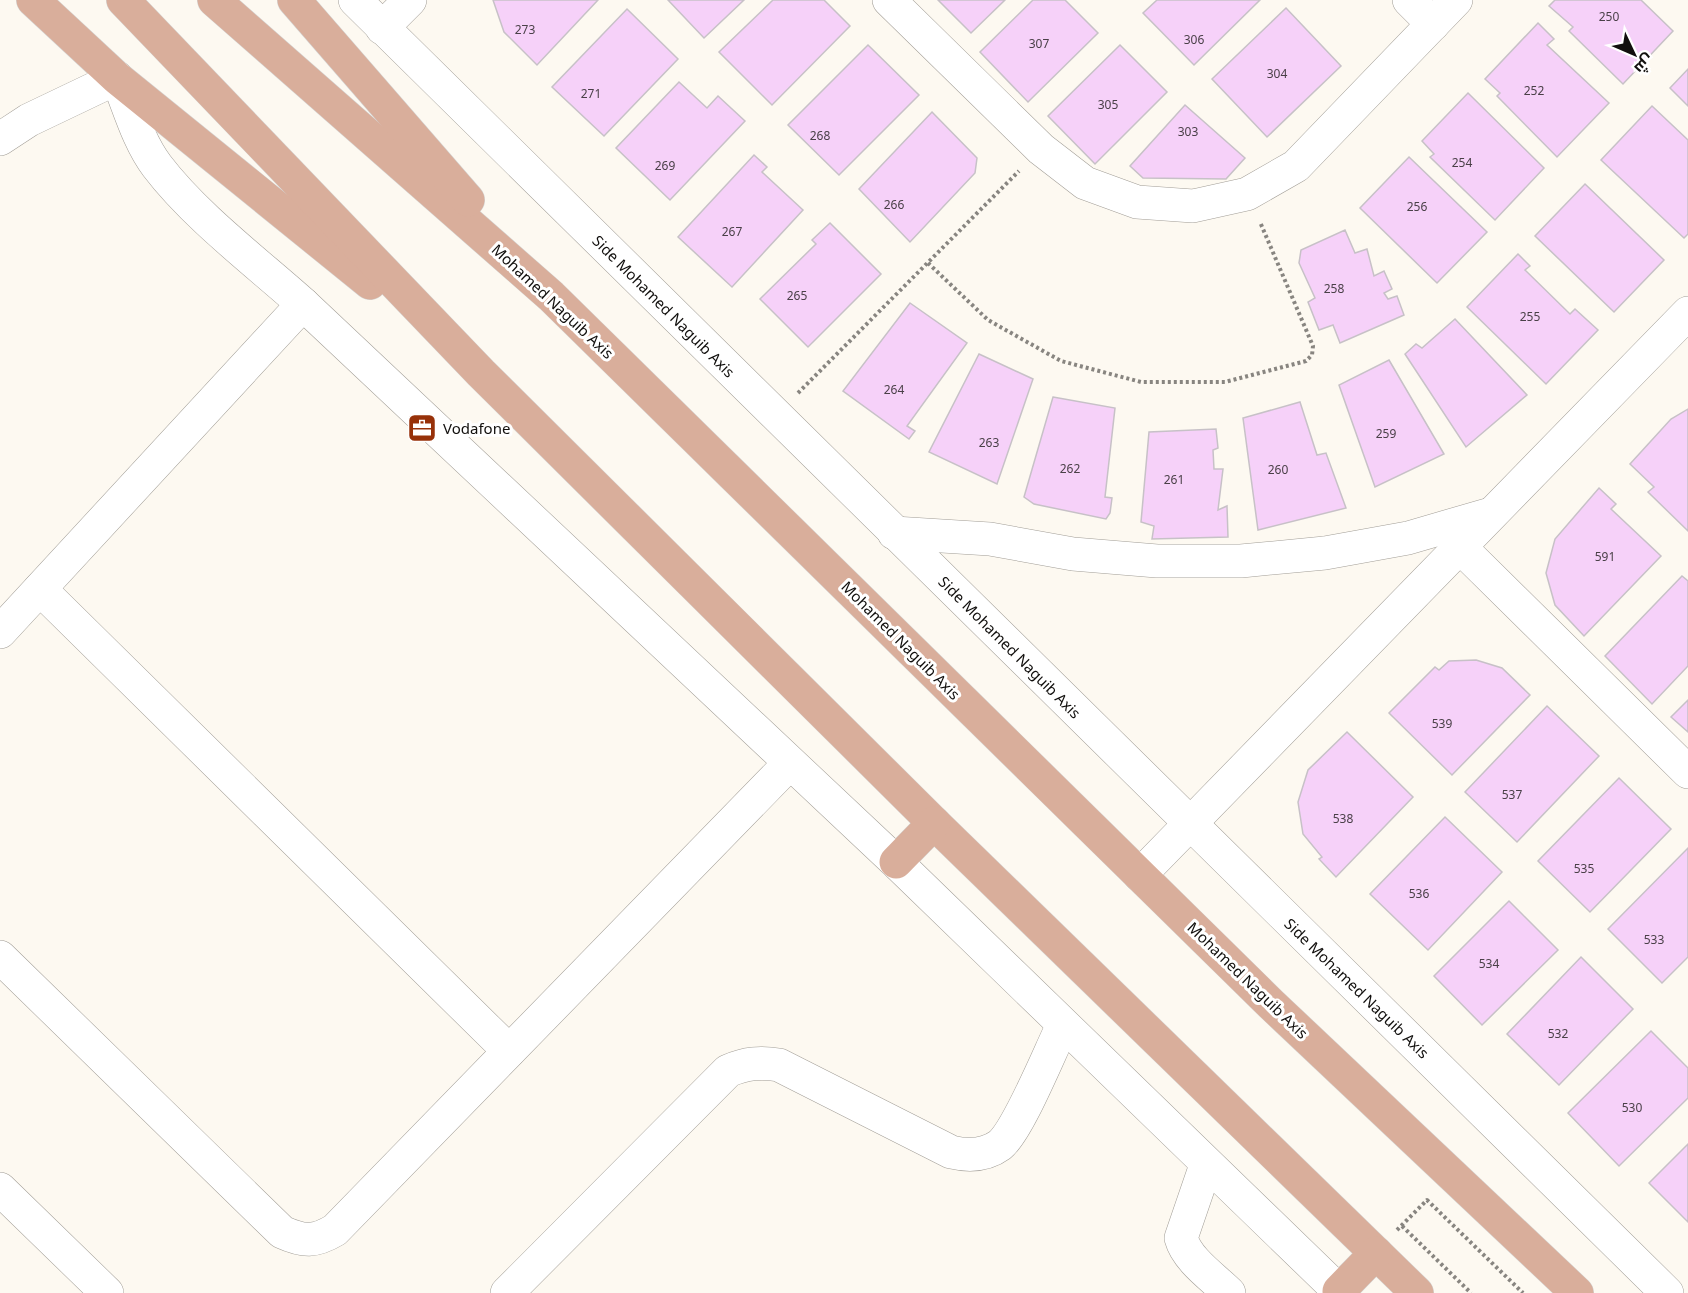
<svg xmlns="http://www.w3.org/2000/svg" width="1688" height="1293" viewBox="0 0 1688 1293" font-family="'Noto Sans',Cairo,sans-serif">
<rect width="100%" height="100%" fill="#fdf9f1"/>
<g fill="#f6d1f9" stroke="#c7c1c7" stroke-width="1.5">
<polygon points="493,0 598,0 537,65 504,32"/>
<polygon points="668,0 744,0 704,38"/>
<polygon points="773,0 824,0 850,26 772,105 719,52"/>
<polygon points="938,0 1005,0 971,33"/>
<polygon points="1033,0 1065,0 1098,33 1028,102 980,52"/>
<polygon points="1157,0 1260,0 1194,65 1143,13"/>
<polygon points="1555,0 1641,0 1673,31 1623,84 1569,31 1573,27 1549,6"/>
<polygon points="1286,8 1341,66 1267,137 1212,79"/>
<polygon points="627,9 678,59 604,136 552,87"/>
<polygon points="1538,23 1554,39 1547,45 1609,103 1557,157 1497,96 1500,93 1485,79"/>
<polygon points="868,45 919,95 839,175 788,125"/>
<polygon points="1120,45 1167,92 1095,164 1048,116"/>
<polygon points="1688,69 1688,106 1670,88"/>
<polygon points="679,82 707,108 718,96 745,121 670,200 616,148"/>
<polygon points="1468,93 1544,168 1495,220 1430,157 1434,154 1422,141"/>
<polygon points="1185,105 1245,158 1226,179 1143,178 1130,166"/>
<polygon points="1652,106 1688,140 1688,234 1684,238 1601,160"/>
<polygon points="932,112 977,158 975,173 910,242 859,189"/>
<polygon points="754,155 767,167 762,172 803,210 732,287 678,237"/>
<polygon points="1409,157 1487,232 1437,283 1360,208"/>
<polygon points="1585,184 1664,260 1614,312 1535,236"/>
<polygon points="830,223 881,274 808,347 760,299 816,244 812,240"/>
<polygon points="1345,230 1355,253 1367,249 1374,276 1384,271 1392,289 1384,293 1388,299 1397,296 1404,315 1340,343 1333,325 1319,330 1308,302 1315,298 1299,263 1301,250"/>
<polygon points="1518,254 1530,266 1525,270 1570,314 1575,309 1598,330 1546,384 1467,307"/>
<polygon points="910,303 967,343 907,426 915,431 909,439 843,391"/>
<polygon points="1455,319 1527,395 1466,447 1405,354 1416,344 1422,348"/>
<polygon points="979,354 1033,379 997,484 929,452"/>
<polygon points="1389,360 1444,454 1375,487 1339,385"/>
<polygon points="1053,397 1115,408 1105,497 1112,498 1110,513 1106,519 1034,504 1024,497"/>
<polygon points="1300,402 1317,455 1326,453 1346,508 1258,530 1243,418"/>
<polygon points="1688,409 1688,531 1648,492 1654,487 1630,464 1671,419"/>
<polygon points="1216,429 1218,448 1213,450 1214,469 1223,469 1218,510 1227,506 1228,537 1152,539 1154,526 1141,522 1149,432"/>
<polygon points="1599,488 1616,504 1611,509 1661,556 1584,636 1555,605 1546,573 1555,539"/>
<polygon points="1682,576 1688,581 1688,666 1652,704 1605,656"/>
<polygon points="1476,660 1502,668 1530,695 1452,775 1389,713 1435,667 1439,670 1449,661"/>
<polygon points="1688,700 1688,732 1671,717"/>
<polygon points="1547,706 1599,756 1517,842 1465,792"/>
<polygon points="1347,732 1413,797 1336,877 1319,859 1322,857 1303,834 1298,802 1308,770"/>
<polygon points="1619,778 1671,829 1590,912 1538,861"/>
<polygon points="1445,817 1502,872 1428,950 1370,894"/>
<polygon points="1688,848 1688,957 1662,983 1608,929"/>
<polygon points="1509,901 1558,950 1482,1025 1434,976"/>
<polygon points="1581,957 1633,1009 1559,1085 1507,1034"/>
<polygon points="1651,1031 1688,1068 1688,1098 1619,1166 1568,1113"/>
<polygon points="1688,1144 1688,1222 1649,1183"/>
</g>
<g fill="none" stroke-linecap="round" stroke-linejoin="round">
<g stroke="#a29e97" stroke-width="34">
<g id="street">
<polyline points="889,0 1041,149 1085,183 1137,202 1193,206 1247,194 1296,166 1456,0"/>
<polyline points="1409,0 1433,24"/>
<polyline points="382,28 410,0"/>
<polyline points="0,139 29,120 117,78"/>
<polyline points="894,533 990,539 1073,554 1157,561 1241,561 1325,553 1408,538 1487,515"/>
<polyline points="1459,546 1688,772"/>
<polyline points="40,589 509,1051"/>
<polyline points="0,632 303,304"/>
<polyline points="1140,875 1688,313"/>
<path d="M0,957L282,1232C304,1242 315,1242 335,1230L790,763"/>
<path d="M1206,1165L1181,1238C1187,1260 1214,1278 1229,1293"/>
<polyline points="0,1189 107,1293"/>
<path d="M507,1293L728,1071C746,1063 760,1062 779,1065L951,1152C968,1156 985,1156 1000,1145C1019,1129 1050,1051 1063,1025"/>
</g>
</g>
<g stroke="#a29e97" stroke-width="34">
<g id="secondary">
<polyline points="355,0 1667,1293"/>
<path d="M117,78C129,107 138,141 157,166C195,216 256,262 303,304L896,862L1341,1293"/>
</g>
</g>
<g stroke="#d4d4d3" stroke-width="34">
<g id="primary">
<polyline points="33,0 117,78 370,283"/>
<polyline points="123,0 481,373 934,823 1417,1293"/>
<polyline points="214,0 551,296 1271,1004 1577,1293"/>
<polyline points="294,0 468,200"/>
<polyline points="896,862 934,823"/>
<polyline points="1339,1291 1376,1253"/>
</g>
</g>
<g stroke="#888580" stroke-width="4" stroke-dasharray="3 3" stroke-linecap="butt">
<polyline points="928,263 988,320 1061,361 1141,382 1225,382 1306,361 1312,355 1313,346 1260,222"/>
<polyline points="798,393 1019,171"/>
<polyline points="1402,1226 1471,1293"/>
<polyline points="1397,1230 1427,1200 1523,1293"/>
</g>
<use href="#street" stroke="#fff" stroke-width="33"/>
<use href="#secondary" stroke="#fff" stroke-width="33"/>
<use href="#primary" stroke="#d9ae9b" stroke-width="33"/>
</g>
<defs>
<g id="office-square" transform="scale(1.5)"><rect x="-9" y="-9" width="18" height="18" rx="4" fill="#973109" stroke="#fff"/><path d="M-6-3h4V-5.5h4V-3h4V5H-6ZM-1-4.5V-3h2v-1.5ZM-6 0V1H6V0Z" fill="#fff"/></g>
</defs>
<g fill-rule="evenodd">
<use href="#office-square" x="422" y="428"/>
</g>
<g text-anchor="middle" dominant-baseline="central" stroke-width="6" stroke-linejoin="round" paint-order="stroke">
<g font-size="12" fill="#4a4048">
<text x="1609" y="16">250</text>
<text x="525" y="29">273</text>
<text x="1194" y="39">306</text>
<text x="1039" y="43">307</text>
<text x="1277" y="73">304</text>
<text x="1534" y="90">252</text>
<text x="591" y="93">271</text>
<text x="1108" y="104">305</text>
<text x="1188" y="131">303</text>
<text x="820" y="135">268</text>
<text x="1462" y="162">254</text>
<text x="665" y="165">269</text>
<text x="894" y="204">266</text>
<text x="1417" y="206">256</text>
<text x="732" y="231">267</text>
<text x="1334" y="288">258</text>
<text x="797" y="295">265</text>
<text x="1530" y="316">255</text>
<text x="894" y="389">264</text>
<text x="1386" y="433">259</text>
<text x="989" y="442">263</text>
<text x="1070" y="468">262</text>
<text x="1278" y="469">260</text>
<text x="1174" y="479">261</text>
<text x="1605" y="556">591</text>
<text x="1442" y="723">539</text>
<text x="1512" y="794">537</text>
<text x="1343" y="818">538</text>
<text x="1584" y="868">535</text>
<text x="1419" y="893">536</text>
<text x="1654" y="939">533</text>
<text x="1489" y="963">534</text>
<text x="1558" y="1033">532</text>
<text x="1632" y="1107">530</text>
</g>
<g font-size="15" fill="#110f0d" stroke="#fff">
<text transform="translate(553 301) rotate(43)">Mohamed Naguib Axis</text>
<text transform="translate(664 306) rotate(45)">Side Mohamed Naguib Axis</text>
<text transform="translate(901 640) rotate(45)">Mohamed Naguib Axis</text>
<text transform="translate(1010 647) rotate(45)">Side Mohamed Naguib Axis</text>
<text transform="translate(1248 980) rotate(44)">Mohamed Naguib Axis</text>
<text transform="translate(1357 988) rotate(44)">Side Mohamed Naguib Axis</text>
</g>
<g font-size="15" fill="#110f0d" stroke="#fff" text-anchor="start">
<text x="443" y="428">Vodafone</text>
</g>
</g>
<g transform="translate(1634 54) rotate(134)" stroke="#ffffff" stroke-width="4.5" paint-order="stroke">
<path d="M0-4.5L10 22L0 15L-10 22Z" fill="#110f0d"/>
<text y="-9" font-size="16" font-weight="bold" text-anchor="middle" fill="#110f0d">ش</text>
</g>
</svg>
